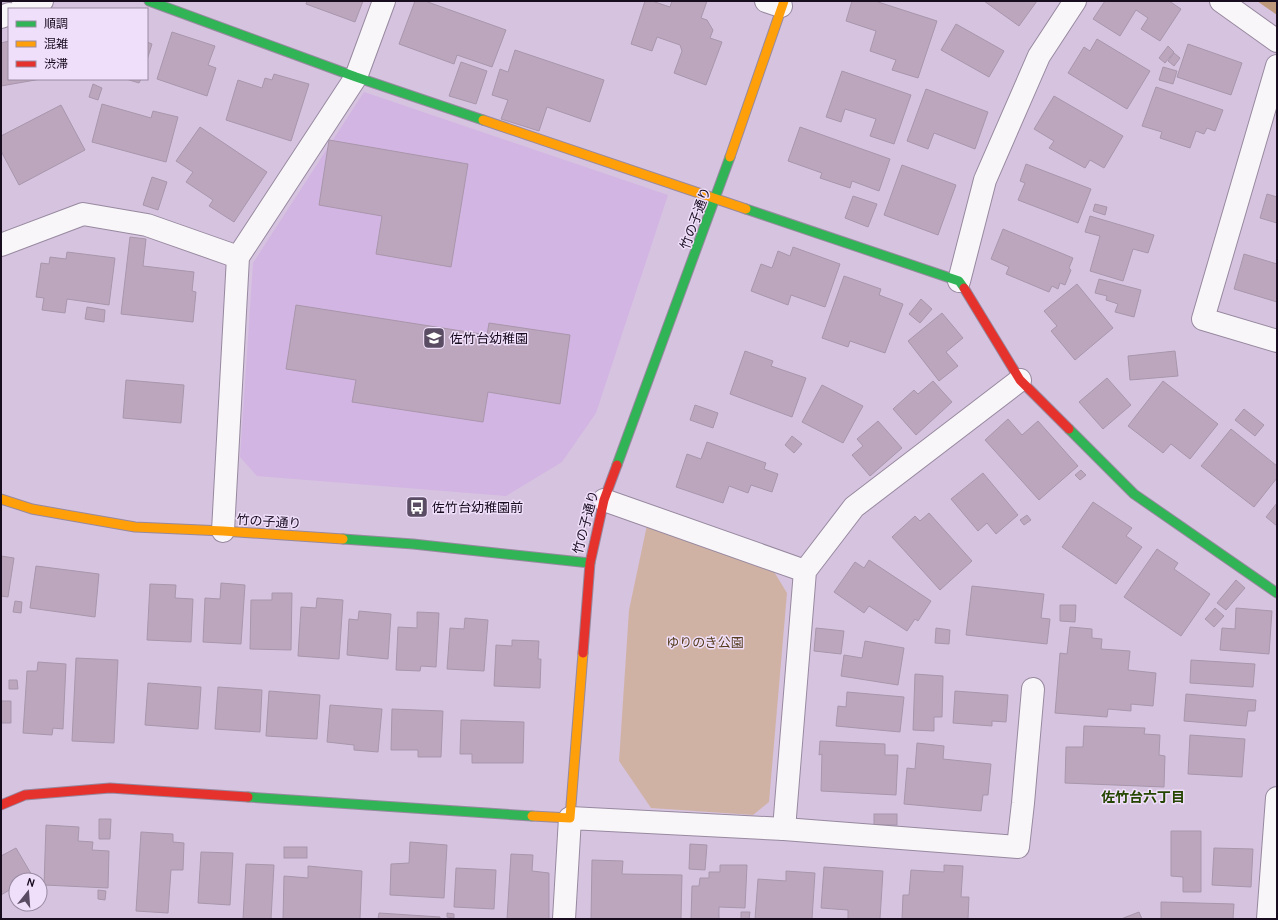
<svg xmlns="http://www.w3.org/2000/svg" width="1278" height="920" viewBox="0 0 1278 920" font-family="Cabin,'Noto Sans JP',sans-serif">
<rect width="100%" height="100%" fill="#d6c3e0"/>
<polygon fill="#d2b5e2" points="364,92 668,195 596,413 562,462 506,496 257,476 240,457 253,263"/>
<polygon fill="#d0b2a5" points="647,525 773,570 787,593 769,802 753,815 651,808 619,761 629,610"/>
<polygon fill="#be997c" points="1257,1 1277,1 1277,15"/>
<g fill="#bca6be" stroke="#a896ab">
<polygon points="307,1 363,1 355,22 306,4"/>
<polygon points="415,1 425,1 506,30 492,67 457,55 454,64 399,44"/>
<polygon points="645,1 652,1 670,7 672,1 707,1 701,18 707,20 713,30 710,38 722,42 706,85 674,73 682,51 680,45 657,37 652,51 631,44"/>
<polygon points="852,1 875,1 937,21 918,78 892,70 896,60 870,51 876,31 846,21"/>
<polygon points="984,1 1037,1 1019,26"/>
<polygon points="1105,1 1169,1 1181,9 1160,41 1141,29 1148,18 1136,10 1120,36 1093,19"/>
<polygon points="956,24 1004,51 989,77 941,50"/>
<polygon points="172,32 215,46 208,65 216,68 207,96 157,79"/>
<polygon points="1097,39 1150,71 1127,109 1068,73 1084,47 1090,51"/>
<polygon points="9,41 9,79 41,79 1,86 1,43"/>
<polygon points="147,42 152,44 147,60"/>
<polygon points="1188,44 1242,63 1231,95 1177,77"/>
<polygon points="1168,46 1174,52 1165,63 1159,58"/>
<polygon points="515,50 604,80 590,122 547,107 539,131 501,119 508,100 492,95 500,69 508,72"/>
<polygon points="1174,53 1180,58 1174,66 1168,61"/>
<polygon points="461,62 487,71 476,104 449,96"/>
<polygon points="1163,67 1177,71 1173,84 1159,80"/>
<polygon points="842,71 911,95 894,144 870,136 876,119 845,109 841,122 826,117"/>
<polygon points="274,74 309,84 291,141 226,120 238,80 262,88 265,78 272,80"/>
<polygon points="126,79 141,79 139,83"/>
<polygon points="93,84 102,88 98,100 89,97"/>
<polygon points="1156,87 1223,110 1215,131 1207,128 1204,134 1196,131 1190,148 1160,138 1162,132 1142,126"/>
<polygon points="926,89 988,112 975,149 934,133 928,149 907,141"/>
<polygon points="1054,96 1123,136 1104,168 1090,160 1085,168 1049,148 1054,141 1034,129"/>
<polygon points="102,104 151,118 153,111 178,117 166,162 92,142"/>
<polygon points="61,105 85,150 19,185 1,151 1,136"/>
<polygon points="200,127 267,172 234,222 209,206 213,200 186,182 193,172 176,161"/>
<polygon points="800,127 890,159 879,191 852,181 850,188 820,178 822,173 788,161"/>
<polygon points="329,140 468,164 451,267 376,254 382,216 319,205"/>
<polygon points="1026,164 1091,189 1078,223 1018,200 1025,183 1020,181"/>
<polygon points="902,165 956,185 938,235 884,215"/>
<polygon points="152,177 167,182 158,210 143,205"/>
<polygon points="1267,194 1277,197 1277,223 1260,218"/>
<polygon points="853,196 877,204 868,227 845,218"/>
<polygon points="1095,204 1107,207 1105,215 1093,211"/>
<polygon points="1090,216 1154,235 1148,253 1133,249 1123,281 1090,271 1100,236 1085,232"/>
<polygon points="1003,229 1073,258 1069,268 1071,270 1065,285 1060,283 1058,289 1052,286 1049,292 1006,274 1009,267 991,259"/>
<polygon points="130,237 146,239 143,266 194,272 192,291 196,292 193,322 121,314"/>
<polygon points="793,247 840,264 825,307 791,295 788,305 751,291 761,264 772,268 778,251 790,256"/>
<polygon points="67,252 115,258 109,305 67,299 65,313 42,310 44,298 36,297 41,263 49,264 50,257 66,259"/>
<polygon points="1244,254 1277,264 1277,302 1234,289"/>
<polygon points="844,276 881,289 879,295 903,304 885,353 850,341 848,347 822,338"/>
<polygon points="1099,279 1141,290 1134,317 1115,312 1118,304 1106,300 1107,296 1095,293"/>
<polygon points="1077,284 1113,328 1075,360 1051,331 1057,326 1044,311"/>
<polygon points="921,299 932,309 920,323 909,314"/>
<polygon points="296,305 487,335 489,323 570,335 560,404 488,392 483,422 352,402 356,380 286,369"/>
<polygon points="87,307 105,310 104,322 85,319"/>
<polygon points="942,313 963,338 946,352 958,366 939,381 908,341"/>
<polygon points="745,351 773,361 771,366 806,378 792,417 730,394"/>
<polygon points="1175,351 1178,376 1130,380 1128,356"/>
<polygon points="1107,378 1131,405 1103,429 1079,402"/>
<polygon points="126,380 184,385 181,423 123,418"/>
<polygon points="933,381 952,402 916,435 893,409 914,390 918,394"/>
<polygon points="1163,381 1218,424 1190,459 1171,444 1163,453 1128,426"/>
<polygon points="822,385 863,406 843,443 802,422"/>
<polygon points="695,405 718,413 713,428 690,420"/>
<polygon points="1244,409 1264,425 1255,436 1235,420"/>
<polygon points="1008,419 1022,435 1038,421 1078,466 1039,500 985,440"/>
<polygon points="878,421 902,448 870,476 852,455 863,446 857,439"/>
<polygon points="1231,429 1277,466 1277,478 1254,507 1201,466"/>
<polygon points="792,436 802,444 794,453 785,445"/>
<polygon points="707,442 766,463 764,469 778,474 772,492 751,485 748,493 729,486 723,503 676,487 687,454 701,459"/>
<polygon points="1081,470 1086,475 1080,480 1075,475"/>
<polygon points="983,473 1018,515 996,534 987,523 978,531 951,499"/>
<polygon points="1093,502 1132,528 1126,536 1142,547 1116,584 1062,547"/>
<polygon points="1277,503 1277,526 1266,517"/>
<polygon points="929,513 972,561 940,590 892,537 915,516 920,521"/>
<polygon points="1027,515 1031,520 1024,525 1020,520"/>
<polygon points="1157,549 1178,563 1174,569 1210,594 1181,636 1124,597"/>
<polygon points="1,556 14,558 8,597 1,596"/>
<polygon points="869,560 931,601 918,621 915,619 907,631 869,606 864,613 834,592 855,562 864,568"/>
<polygon points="36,566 99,574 95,617 30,608"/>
<polygon points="1236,580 1245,588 1226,610 1217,603"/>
<polygon points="221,583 245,585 241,644 203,642 205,598 220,599"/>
<polygon points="150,584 176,585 175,598 193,599 191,642 147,640"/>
<polygon points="972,586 1044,594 1041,618 1050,619 1047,644 966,635"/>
<polygon points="272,593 292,593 291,650 250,649 251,600 272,600"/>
<polygon points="317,598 343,600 339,659 298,656 301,607 316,608"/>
<polygon points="15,601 22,602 21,613 13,612"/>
<polygon points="1060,605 1076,605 1075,622 1060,621"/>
<polygon points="1215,608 1224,616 1214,627 1205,619"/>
<polygon points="1236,608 1272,611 1269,654 1220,650 1222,628 1235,629"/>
<polygon points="359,611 391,614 388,659 347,655 349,619 358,620"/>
<polygon points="417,612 439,613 436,667 421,666 420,671 396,670 398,627 417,628"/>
<polygon points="465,618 488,620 484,671 447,669 450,628 464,629"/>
<polygon points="1070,627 1092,629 1092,638 1102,639 1101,649 1130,651 1128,670 1156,673 1153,706 1131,704 1131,711 1108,709 1107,717 1055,713 1060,653 1067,654"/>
<polygon points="816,628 844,631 841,654 814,651"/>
<polygon points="936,628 950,630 949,644 935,643"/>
<polygon points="512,640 539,641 538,659 541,659 540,688 494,686 496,645 512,646"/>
<polygon points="865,641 904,648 898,685 841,676 844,655 862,658"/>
<polygon points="76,658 118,660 114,743 72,741"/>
<polygon points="1191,660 1255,664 1253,687 1190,683"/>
<polygon points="38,662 66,664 63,729 53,728 52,735 23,733 27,671 37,671"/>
<polygon points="915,674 943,676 942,717 934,717 934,731 913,730"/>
<polygon points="9,680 17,680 18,689 9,689"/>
<polygon points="148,683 201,687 198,729 145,725"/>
<polygon points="218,687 262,690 260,732 215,729"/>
<polygon points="1,689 1,701 11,701 11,723 1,723"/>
<polygon points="269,691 320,695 317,739 266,736"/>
<polygon points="955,691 1008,695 1006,722 992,721 992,726 953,723"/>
<polygon points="847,692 904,697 900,732 836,726 838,706 846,707"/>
<polygon points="1186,694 1256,700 1255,711 1248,711 1246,726 1184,721"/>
<polygon points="330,705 382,709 378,752 354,750 354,745 327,742"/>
<polygon points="392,709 443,711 441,757 418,757 418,750 391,750"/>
<polygon points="461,720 524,722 523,763 472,763 472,754 460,754"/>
<polygon points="1084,726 1145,728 1144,734 1160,735 1159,755 1165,756 1164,787 1065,783 1066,747 1083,747"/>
<polygon points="1190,735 1245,739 1242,777 1188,774"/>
<polygon points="820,741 885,744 885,755 898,755 896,795 821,791 822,754 819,755"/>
<polygon points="917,743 944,746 943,759 991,764 988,795 983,795 981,811 904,804 907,768 915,769"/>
<rect x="874" y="814" width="23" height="11"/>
<polygon points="99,819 111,819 110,839 99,839"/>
<polygon points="46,825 79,827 78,841 93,842 92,850 109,851 108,888 44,885"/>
<polygon points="1171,831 1201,831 1201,892 1183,892 1183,877 1171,876"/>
<polygon points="141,832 173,834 173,842 184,843 183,870 171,870 168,913 136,911"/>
<polygon points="410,842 447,845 444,898 390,895 391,864 409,863"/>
<polygon points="690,844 707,845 705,870 689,869"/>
<rect x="284" y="847" width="23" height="11"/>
<polygon points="16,848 33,877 27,880 16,880 16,886 1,895 1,856"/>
<polygon points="1214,848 1253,849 1251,887 1212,885"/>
<polygon points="201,852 233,853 230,905 198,903"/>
<polygon points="511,854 533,855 532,871 549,873 549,919 507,919"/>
<polygon points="592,860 623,861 622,874 682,875 681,919 591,919"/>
<polygon points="246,864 274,865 271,919 243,919"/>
<polygon points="720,865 747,865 745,908 719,907 719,919 691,919 692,886 699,886 700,878 709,878 709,872 720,872"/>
<polygon points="944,865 963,866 961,897 969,897 968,919 902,919 903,895 909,895 911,870 944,872"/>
<polygon points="308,866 362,871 360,919 283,919 284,876 308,878"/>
<polygon points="824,867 883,871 880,919 848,919 848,910 821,908"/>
<polygon points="456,868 496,870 494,909 454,907"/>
<polygon points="786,871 815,873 812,919 755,919 758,879 786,881"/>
<polygon points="98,890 106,891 105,900 98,899"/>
<polygon points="1161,902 1234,904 1233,919 1161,919"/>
<polygon points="741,912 750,912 749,919 741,919"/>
<polygon points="1139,912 1142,919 1121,919"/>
<polygon points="379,913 440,917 440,919 378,919"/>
<polygon points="447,913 454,914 454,918 447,917"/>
</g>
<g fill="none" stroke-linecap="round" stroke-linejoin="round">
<g stroke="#97899f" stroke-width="24">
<g id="street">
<polyline points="766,1 781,6"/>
<polyline points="1221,1 1277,41"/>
<polyline points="21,9 42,1"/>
<polyline points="1,17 9,14"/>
<polyline points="1277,66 1203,319 1277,341"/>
<polyline points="1,245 83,214 147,225 238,257"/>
<polyline points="959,281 985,180 1039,56 1075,1"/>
<polyline points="604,500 805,571"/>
<polyline points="223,531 238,257 356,77 384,1"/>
<polyline points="784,829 1018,847 1023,803 1033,689"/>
<polyline points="564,919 570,818 784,829 805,571 854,507 1020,380"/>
<polyline points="1268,919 1277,798"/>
</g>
</g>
<g stroke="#97899f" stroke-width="11">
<g id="fast">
<polyline points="149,1 356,77 483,120"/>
<polyline points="746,209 959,281 964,288"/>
<polyline points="1069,429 1134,494 1277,593"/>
<polyline points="617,465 730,157"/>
<polyline points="343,539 413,544 590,563"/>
<polyline points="248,797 532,816"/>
</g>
</g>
<g stroke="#97899f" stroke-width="11">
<g id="slow">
<polyline points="483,120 746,209"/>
<polyline points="730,157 784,1"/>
<polyline points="1,499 32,509 135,527 223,531 343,539"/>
<polyline points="532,816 570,818 583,653"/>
</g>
</g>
<g stroke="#97899f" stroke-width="11">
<g id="jam">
<polyline points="964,288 1020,380 1069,429"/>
<polyline points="583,653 590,563 604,500 617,465"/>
<polyline points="1,805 25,795 110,788 248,797"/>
</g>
</g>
<use href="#street" stroke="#f9f6fa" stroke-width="22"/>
<use href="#fast" stroke="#30b455" stroke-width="9"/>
<use href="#slow" stroke="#ff9f0a" stroke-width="9"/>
<use href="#jam" stroke="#e5322d" stroke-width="9"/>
</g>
<defs>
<g id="school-square" transform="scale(1.15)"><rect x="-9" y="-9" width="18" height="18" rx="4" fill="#5a4c63" stroke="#f0dffa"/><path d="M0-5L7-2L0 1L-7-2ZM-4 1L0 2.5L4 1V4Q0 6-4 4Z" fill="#fff"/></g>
<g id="bus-square" transform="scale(1.15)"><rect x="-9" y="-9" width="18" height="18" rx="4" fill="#5a4c63" stroke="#f0dffa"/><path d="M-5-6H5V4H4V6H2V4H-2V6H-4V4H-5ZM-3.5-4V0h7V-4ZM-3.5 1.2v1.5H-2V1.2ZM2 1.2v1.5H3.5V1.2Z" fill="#fff"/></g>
</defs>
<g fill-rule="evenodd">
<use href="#school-square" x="434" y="338"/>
<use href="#bus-square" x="417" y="507"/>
</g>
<g text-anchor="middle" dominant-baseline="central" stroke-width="3" stroke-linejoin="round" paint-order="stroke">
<g font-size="13" fill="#180c1f" stroke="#f0dffa">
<text transform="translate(695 218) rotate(-70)">竹の子通り</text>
<text transform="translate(269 521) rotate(4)">竹の子通り</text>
<text transform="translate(585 522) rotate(-75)">竹の子通り</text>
</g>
<g font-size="13" fill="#180c1f" stroke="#f0dffa" text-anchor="start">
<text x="450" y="338">佐竹台幼稚園</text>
<text x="432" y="507">佐竹台幼稚園前</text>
</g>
<g font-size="13" fill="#543c1d" stroke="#f0dffa">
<text x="705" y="642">ゆりのき公園</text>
</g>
<g font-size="14" font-weight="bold" fill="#254600" stroke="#f0dffa">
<text x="1143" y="797">佐竹台六丁目</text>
</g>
</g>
<rect width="1278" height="920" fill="none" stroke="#180c1f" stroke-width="4"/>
<rect x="8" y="8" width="140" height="72" fill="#f0dffa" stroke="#9a8ba2"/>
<rect x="16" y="21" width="20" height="6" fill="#30b455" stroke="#9a8ba2"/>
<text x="44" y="28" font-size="12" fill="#180c1f">順調</text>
<rect x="16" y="41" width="20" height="6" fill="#ff9f0a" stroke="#9a8ba2"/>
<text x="44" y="48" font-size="12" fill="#180c1f">混雑</text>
<rect x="16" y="61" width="20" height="6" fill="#e5322d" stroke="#9a8ba2"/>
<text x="44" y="68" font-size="12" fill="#180c1f">渋滞</text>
<g transform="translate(28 892) rotate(17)"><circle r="19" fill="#f0dffa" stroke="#9a8ba2"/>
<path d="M0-3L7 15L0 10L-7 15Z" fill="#5a4c63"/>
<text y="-6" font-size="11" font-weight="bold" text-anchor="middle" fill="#180c1f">N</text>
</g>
</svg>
